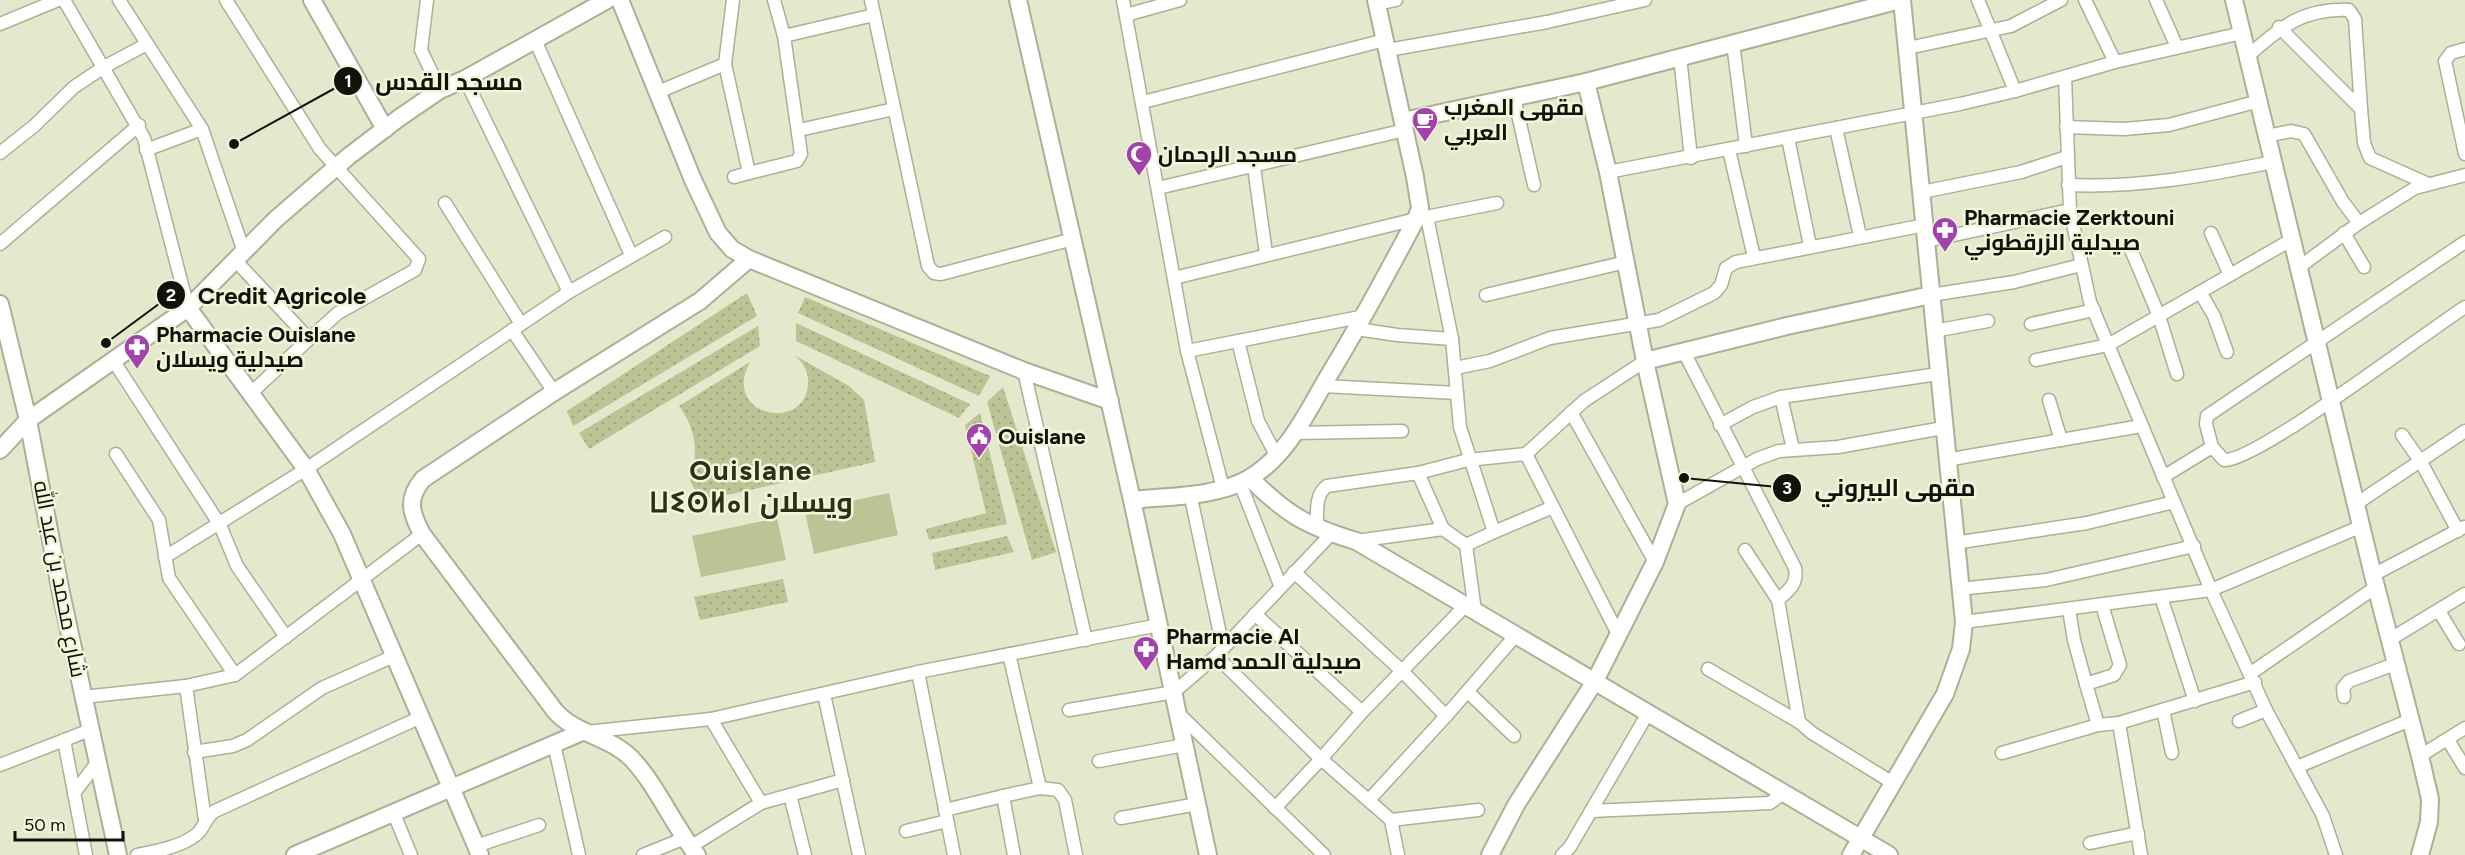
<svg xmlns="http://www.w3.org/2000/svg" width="2465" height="855" viewBox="0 0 2465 855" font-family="Figtree,Cairo,'Noto Sans Tifinagh',sans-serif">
<defs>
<pattern id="grass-dots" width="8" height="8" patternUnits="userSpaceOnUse" patternTransform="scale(1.5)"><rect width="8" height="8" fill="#bdc395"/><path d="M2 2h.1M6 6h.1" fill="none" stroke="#a1a67f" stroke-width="1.8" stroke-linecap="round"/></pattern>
</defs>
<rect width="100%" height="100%" fill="#e4e8cd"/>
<g fill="url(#grass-dots)">
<polygon points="747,293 757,316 573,426 567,411"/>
<polygon points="805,297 990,376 979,396 798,313"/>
<polygon points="796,323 970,404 959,418 796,341"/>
<polygon points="758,326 760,346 589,449 579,433"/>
<path d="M794,355L849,386L864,400L875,462L700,501L690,480C699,452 696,429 679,406L750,362C720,417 807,433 808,383C809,372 803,362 794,355Z"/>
<polygon points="1003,387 1056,552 1032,560 987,402"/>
<polygon points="980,413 1007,524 929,540 926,529 986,513 965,425"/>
<polygon points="1007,536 1014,552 935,570 932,553"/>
<polygon points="783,579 788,602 700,620 694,597"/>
</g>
<g fill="#bdc395">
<polygon points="889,493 898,535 814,554 805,511"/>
<polygon points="777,518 786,560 701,577 692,536"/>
</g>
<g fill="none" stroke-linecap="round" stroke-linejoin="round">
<g stroke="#adb096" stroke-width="15">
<g id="street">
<polyline points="64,0 144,138 188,308"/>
<polyline points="119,0 202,129 244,252"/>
<polyline points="226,0 320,149 419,259 415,270 338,313 309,339"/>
<polyline points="427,0 421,50 440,90"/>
<polyline points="871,0 928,266 934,273 941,274 1073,239"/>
<polyline points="1123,0 1187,351 1223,488"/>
<polyline points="1978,0 2015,91 2115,62 2242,33"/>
<polyline points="2085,0 2115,62"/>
<polyline points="2156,0 2177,47"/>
<polyline points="1377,4 1396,0"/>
<polyline points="1126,15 1180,0"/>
<polyline points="0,24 58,0"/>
<polyline points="784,36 874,15"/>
<polyline points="535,40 631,255"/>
<polyline points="1733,43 1746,146"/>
<polyline points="1908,48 2011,26 2061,0"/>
<polyline points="2465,49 2451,53 2445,61 2465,154"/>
<polyline points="1388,50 1547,22 1645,0"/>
<path d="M2248,56C2280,27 2303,8 2349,10L2355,19L2361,109L2279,27"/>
<polyline points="1680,57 1691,158"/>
<polyline points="725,64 733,0"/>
<polyline points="2065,77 2070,210 2090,302 2211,590 2266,710 2323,816 2336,855"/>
<polyline points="465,79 569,292 665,237"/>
<polyline points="658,92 725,64 749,173 734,177"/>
<polyline points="1514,97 1534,185"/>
<polyline points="1143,102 1385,40"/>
<polyline points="2361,109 2364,143 2370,158 2426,183"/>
<polyline points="2066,127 2124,129 2169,125 2259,101"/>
<polyline points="1836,128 1860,236"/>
<polyline points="799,130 894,109"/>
<polyline points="2267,136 2291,131 2304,134 2343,202 2359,223 2298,268"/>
<polyline points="1788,138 1810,246"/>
<polyline points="146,150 202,129"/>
<polyline points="1729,150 1754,257"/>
<polyline points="0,153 34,126 74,87 104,67 147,44"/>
<polyline points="1254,167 1266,254"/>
<polyline points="1608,172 1960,104 2015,91"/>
<polyline points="749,173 797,161 801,154 784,36 774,0"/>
<path d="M2068,185C2139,188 2204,176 2273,162"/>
<polyline points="1158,188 1405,130"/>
<polyline points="1922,192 2021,172 2067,157"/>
<polyline points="445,203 521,324"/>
<polyline points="2359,223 2415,188 2465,175"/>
<polyline points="2211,233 2230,275"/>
<polyline points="2344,233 2364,267"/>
<polyline points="1926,241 2070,210"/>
<polyline points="0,244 139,125"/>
<polyline points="2129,245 2159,316 2177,374"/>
<polyline points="235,260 309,339 251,393"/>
<polyline points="1174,278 1416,219 1497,203"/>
<polyline points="2200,292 2214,316 2227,352"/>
<polyline points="1486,295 1626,262"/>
<polyline points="1931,295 2014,282 2081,265"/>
<polyline points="2031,324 2094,310"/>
<polyline points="1357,329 1397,335 1452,339"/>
<polyline points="512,330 554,392"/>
<polyline points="1934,331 1988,321"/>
<polyline points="1238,341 1258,421 1276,455"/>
<path d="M1683,350L1795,568C1798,584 1789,590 1778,600L1799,722L1708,669"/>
<polyline points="1187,351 1365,316"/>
<polyline points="113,360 220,525 237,566 286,637"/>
<polyline points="2036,360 2108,345 2291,240"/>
<polyline points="1455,368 1490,361 1550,338 1659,320 1714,293 1721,285 1726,268 1736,262 1925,225"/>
<polyline points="1024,371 1086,640"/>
<polyline points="1323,386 1457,393"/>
<polyline points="1781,397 1938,374"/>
<polyline points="2049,400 2061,440"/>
<polyline points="1571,412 1655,562"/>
<polyline points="1720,425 1753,407 1781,397 1793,449"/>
<polyline points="1294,433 1402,431"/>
<polyline points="2402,435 2421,462 2458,531"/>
<polyline points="2212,447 2206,424 2207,416 2465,242"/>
<polyline points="116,454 159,520 169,578 235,675"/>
<polyline points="1526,454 1618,634"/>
<polyline points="1946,460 2141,426"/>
<path d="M2163,477L2212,447L2224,460C2256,462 2426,332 2465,307"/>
<polyline points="1240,483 1280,585"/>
<polyline points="1190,493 1223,648"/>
<polyline points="1677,504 1757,459 1779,451 1838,447 1943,428"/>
<polyline points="2356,504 2465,431"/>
<path d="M1317,527C1317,513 1315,494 1327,486L1418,473"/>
<polyline points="1443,529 1418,473 1468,460 1526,454 1584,401 1645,361"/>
<polyline points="1494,532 1553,507"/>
<polyline points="1356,541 1443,529 1466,545 1494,532 1460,427 1452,339 1427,217"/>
<polyline points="1954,543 2087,523 2174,502"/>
<polyline points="1466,545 1475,611"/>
<polyline points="1745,550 1778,600"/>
<polyline points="165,557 306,469 569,292"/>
<polyline points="1294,572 1402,671 1446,716 1516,635"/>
<polyline points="2373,575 2464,527"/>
<polyline points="1959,589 2046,580 2194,546"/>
<polyline points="2161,597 2195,701"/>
<polyline points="2069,610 2074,640 2086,684 2114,675 2120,665 2102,605"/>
<polyline points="2439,611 2459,644"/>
<polyline points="1255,614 1362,712 1466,605"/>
<polyline points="1964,622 2211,590 2362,526"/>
<polyline points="2389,640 2465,594"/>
<polyline points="1009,654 1040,788"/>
<polyline points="1216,656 1321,759 1362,712"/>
<polyline points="918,672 954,855"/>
<polyline points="2251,673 2376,587"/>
<polyline points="2086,684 2098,725"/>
<polyline points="186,686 205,820"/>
<polyline points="1468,692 1514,736"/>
<polyline points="824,694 859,855"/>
<polyline points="83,697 186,686 235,675 422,534"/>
<polyline points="2344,697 2343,688 2349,681 2395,664"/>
<polyline points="1069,710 1174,692 1216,656 1331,534"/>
<polyline points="2163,710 2172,753"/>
<polyline points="1178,713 1324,855"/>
<polyline points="711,719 761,803 843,780"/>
<polyline points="2239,721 2266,710"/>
<polyline points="1799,722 1812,733 1893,783"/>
<polyline points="2119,723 2141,855"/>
<polyline points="586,732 711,719 918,672 1159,625"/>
<polyline points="64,740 86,855"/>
<polyline points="2448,740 2465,768"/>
<polyline points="554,744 579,855"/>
<polyline points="194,752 233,746 247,740 322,688 394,656"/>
<polyline points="2002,753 2098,725 2119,723 2255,682"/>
<polyline points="2420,756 2465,728"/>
<polyline points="1099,761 1184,745"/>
<polyline points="0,765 90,730"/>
<polyline points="2297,767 2410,720"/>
<polyline points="74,793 96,764"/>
<polyline points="790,795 805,855"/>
<polyline points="1003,796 1040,788 1058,790 1065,800 1076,855"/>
<polyline points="1369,800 1446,716"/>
<polyline points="1275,808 1321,759 1391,820 1398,855"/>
<polyline points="945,810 1003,796 1014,855"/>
<polyline points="1591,811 1770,803 1783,793"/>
<polyline points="394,814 411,855"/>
<polyline points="1121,818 1197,804"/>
<polyline points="1391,820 1478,810"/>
<polyline points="906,831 947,821"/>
<polyline points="2090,843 2138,833"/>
<polyline points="476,846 539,825"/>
<polyline points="690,847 761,803"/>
<path d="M137,855C157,851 181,847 197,834C205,827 205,817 215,811L421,717"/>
<polyline points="643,855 685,838"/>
<polyline points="1562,855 1570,847 1648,713"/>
</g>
</g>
<g stroke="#adb096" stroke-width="20">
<g id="secondary">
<polyline points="312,0 385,129"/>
<polyline points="620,0 693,180 718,233 732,249 749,259 1024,371 1110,401"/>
<polyline points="1018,0 1132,500 1208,855"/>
<polyline points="2234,0 2373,575 2420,756 2430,799 2429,822 2420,855"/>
<polyline points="1403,121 1586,82 1900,0"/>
<polyline points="0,304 28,420 61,593 118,855"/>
<polyline points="188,308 306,469 342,534 480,855"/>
<polyline points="1645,361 1787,326 1931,295"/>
<polyline points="0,450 28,420 188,308 276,219 349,156 399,118 440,90 465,79 607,0"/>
<path d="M1250,478C1286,514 1306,526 1356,541L1889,855"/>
<path d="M1132,500C1169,496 1216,497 1248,479C1287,457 1307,412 1329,375C1360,324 1388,272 1416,219L1420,208L1415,177L1376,0"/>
<polyline points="295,855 582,732"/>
<path d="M697,855C673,825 658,787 632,759C610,736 576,735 555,711L422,534C411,513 406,499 423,479L554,392L700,301L749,259"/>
<polyline points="1490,855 1516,805 1595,681 1655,562 1677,504 1645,361 1608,172 1586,82"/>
<polyline points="1851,855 1945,694 1961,649 1964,622 1902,0"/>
</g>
</g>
<use href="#street" stroke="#fff" stroke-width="12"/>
<use href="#secondary" stroke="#fff" stroke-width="16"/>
</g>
<defs>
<g id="cafe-pin" transform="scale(1.35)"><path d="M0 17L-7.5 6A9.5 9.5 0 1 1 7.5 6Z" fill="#a243ac" stroke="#f1f5da"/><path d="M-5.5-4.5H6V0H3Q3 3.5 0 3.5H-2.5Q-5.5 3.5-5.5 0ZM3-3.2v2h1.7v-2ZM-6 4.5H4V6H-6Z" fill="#fff"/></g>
<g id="mosque-pin" transform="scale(1.35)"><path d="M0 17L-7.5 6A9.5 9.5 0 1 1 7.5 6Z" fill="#a243ac" stroke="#f1f5da"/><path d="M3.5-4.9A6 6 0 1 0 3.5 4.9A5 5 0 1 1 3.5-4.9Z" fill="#fff"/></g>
<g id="pharmacy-pin" transform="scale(1.35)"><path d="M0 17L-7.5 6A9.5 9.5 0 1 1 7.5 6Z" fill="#a243ac" stroke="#f1f5da"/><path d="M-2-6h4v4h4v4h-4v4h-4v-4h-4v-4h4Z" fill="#fff"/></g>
<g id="civic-pin" transform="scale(1.35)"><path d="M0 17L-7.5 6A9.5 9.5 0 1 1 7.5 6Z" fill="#a243ac" stroke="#f1f5da"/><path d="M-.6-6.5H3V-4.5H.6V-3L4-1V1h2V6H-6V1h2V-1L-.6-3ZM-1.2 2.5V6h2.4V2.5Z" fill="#fff"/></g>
</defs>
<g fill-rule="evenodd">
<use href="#cafe-pin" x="1425" y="120"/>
<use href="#mosque-pin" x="1139" y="154"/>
<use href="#pharmacy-pin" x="1945" y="230"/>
<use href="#pharmacy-pin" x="137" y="347"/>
<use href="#civic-pin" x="979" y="436"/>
<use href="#pharmacy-pin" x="1146" y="649"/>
</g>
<g text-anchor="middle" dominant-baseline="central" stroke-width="5" stroke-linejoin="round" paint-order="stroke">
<g font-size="22" font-weight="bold" fill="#111209" stroke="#f1f5da" text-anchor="start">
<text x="1444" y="107">مقهى المغرب<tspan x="1444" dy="25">العربي</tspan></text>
<text x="1158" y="154">مسجد الرحمان</text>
<text x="1964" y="217">Pharmacie Zerktouni<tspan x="1964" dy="25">صيدلية الزرقطوني</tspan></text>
<text x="156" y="334">Pharmacie Ouislane<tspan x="156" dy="25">صيدلية ويسلان</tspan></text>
<text x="998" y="436">Ouislane</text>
<text x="1166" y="636">Pharmacie Al<tspan x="1166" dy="25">Hamd صيدلية الحمد</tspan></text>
</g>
<g font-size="22" fill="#111209" stroke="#f1f5da">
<text transform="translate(60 579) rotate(79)">شارع محمد بن عبد الله</text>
</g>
<g font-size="28" font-weight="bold" letter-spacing="1.5" fill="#2d2f19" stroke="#f1f5da">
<text x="751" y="470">Ouislane<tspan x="751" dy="32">ⵡⵉⵙⵍⴰⵏ ويسلان</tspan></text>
</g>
</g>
<path fill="none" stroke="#111209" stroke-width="2" d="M234 144L348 81M106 343L171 295M1684 478L1787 488"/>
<g fill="#111209" stroke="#f1f5da" stroke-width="2">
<circle cx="234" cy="144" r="6"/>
<circle cx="106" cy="343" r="6"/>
<circle cx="1684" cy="478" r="6"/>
<circle cx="348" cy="81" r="15"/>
<circle cx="171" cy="295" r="15"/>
<circle cx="1787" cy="488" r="15"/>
</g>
<g font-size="18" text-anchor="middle" font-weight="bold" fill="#fff">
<text x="348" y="87">1</text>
<text x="171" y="301">2</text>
<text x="1787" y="494">3</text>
</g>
<g font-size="24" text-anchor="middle" font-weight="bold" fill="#111209" stroke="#f1f5da" stroke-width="5" stroke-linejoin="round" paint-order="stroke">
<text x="449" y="90">مسجد القدس</text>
<text x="282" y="304">Credit Agricole</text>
<text x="1895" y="496">مقهى البيروني</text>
</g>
<path d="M15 831v9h108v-9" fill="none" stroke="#111209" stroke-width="3"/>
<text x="24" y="831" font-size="18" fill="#111209" stroke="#f1f5da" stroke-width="4.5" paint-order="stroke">50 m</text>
</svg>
